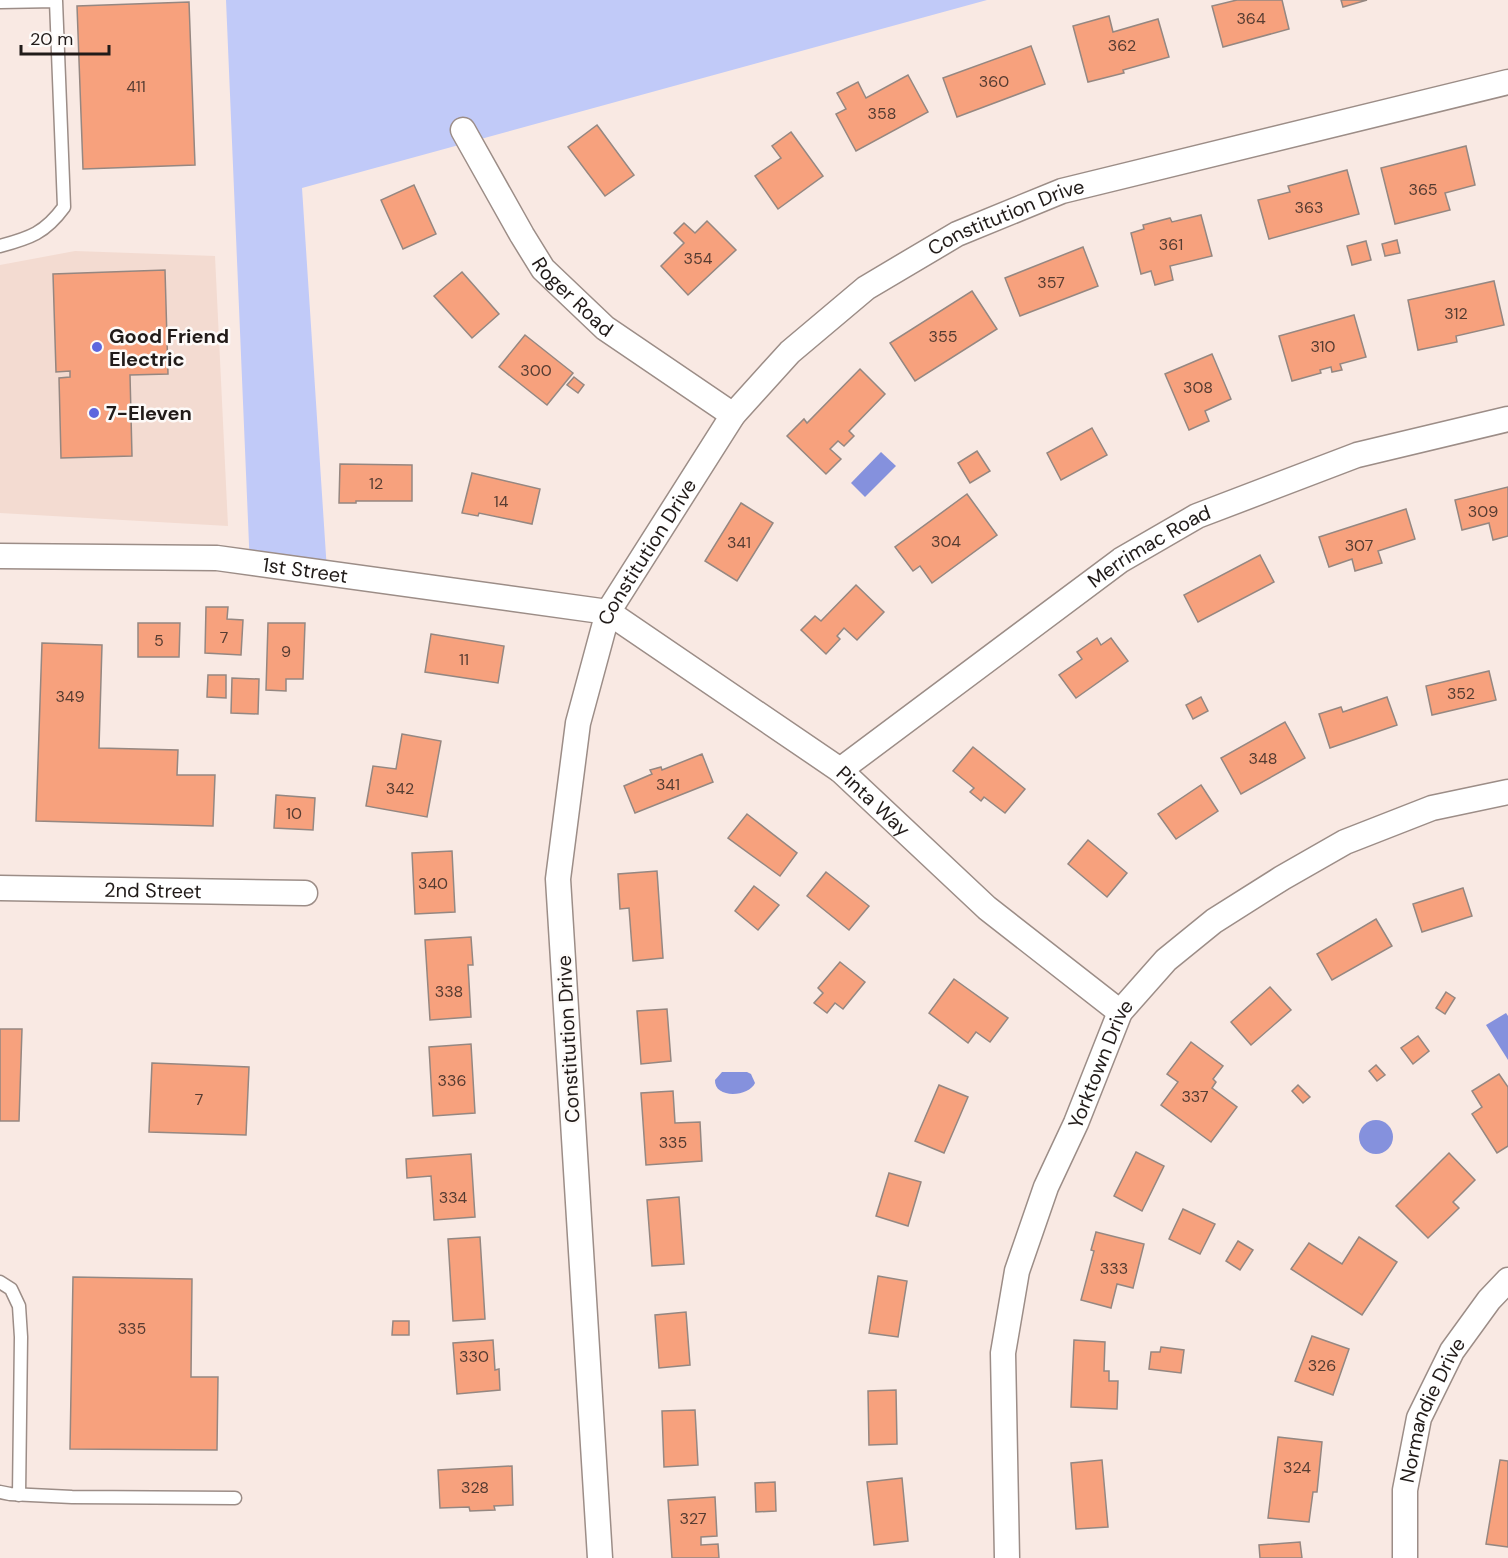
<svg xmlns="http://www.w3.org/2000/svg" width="1508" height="1558" viewBox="0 0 1508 1558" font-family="'DM Sans',sans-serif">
<rect width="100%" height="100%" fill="#f9e9e3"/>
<polygon fill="#f3dbd1" points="75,251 215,256 228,526 0,513 0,265"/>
<polygon fill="#c1caf8" points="226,0 987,0 302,188 327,571 250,568"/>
<g fill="#8591dd">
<polygon points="881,452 896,466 865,497 851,483"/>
<polygon points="1506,1013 1508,1016 1508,1060 1486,1025"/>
<path d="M722,1072H747L751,1074L755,1083C749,1097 714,1099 715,1080Z"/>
<circle cx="1376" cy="1137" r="17"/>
</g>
<g fill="#f7a17d" stroke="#958781" stroke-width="1.5">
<polygon points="1237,0 1282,0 1289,29 1223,47 1212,6"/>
<polygon points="1341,0 1367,0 1343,7"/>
<polygon points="189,2 195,165 83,169 77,6"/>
<polygon points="1109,16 1113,32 1158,19 1169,57 1123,70 1124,73 1088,82 1073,26"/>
<polygon points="1031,46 1045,84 957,117 943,78"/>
<polygon points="908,75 928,112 856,151 836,114 846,109 837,93 858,82 866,98"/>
<polygon points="597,125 634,175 605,196 568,147"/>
<polygon points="791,132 823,176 778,209 755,176 781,158 772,146"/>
<polygon points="1466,146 1475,185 1445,193 1450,210 1395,224 1381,168"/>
<polygon points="1347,170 1359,214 1269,239 1258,200 1290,192 1288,186"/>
<polygon points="414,185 436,234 403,249 381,200"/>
<polygon points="1201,215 1212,256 1170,266 1173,280 1155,285 1151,271 1141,274 1131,233 1144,229 1143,225 1170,218 1172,222"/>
<polygon points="707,221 736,250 688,295 661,266 684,243 674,233 684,223 695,233"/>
<polygon points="1397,240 1400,253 1385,256 1382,244"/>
<polygon points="1366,241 1371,260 1352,265 1347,246"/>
<polygon points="1083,247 1098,286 1020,316 1005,278"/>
<polygon points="165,270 168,374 130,375 132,456 61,458 59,378 70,377 70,371 56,372 53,274"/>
<polygon points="462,272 499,314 472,338 434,296"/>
<polygon points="1494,281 1504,325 1456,336 1457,342 1418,350 1408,300"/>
<polygon points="972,291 997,329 915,381 890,343"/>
<polygon points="1354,315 1366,357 1340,364 1342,370 1332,372 1331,367 1320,370 1321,373 1292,381 1279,336"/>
<polygon points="525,335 573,373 547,405 499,367"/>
<polygon points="1212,354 1231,399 1205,411 1209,421 1189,430 1165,374"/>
<polygon points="860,369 885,394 849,431 854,436 844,446 838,441 830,449 841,459 826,474 787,436 804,419 807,423"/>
<polygon points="574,377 584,385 578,393 567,385"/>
<polygon points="1092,428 1107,455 1061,480 1047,453"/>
<polygon points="977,451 990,471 970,483 958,463"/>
<polygon points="340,464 412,465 412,501 356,501 356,503 339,503"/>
<polygon points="472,473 540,489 532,524 479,513 478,516 462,513"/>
<polygon points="1508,487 1508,536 1493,540 1489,523 1462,530 1455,500"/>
<polygon points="967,494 997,535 932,583 920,566 913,571 895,547"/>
<polygon points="741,503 773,523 737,581 705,561"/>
<polygon points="1406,509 1415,539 1378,551 1382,563 1355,571 1352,559 1329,567 1319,537"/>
<polygon points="1260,555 1274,582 1198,622 1184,595"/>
<polygon points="856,585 884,612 857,640 844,628 837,636 840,639 826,654 801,630 815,616 821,621"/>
<polygon points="206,607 228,607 227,619 243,620 241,655 205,653"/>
<polygon points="138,623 180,623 179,657 138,657"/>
<polygon points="268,623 305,623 303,679 286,679 286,691 266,690"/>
<polygon points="431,634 504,646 498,683 425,672"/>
<polygon points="1097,638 1101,645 1111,638 1128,661 1076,698 1059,675 1082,659 1077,652"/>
<polygon points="42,643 102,645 99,748 178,750 177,775 215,775 213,826 36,821"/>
<polygon points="1489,671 1496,700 1432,715 1426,686"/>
<polygon points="208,675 226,675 226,698 207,697"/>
<polygon points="232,678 259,679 258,714 231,713"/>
<polygon points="1201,697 1208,711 1193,719 1186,705"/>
<polygon points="1387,697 1397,725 1330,748 1319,714 1341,707 1343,712"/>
<polygon points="1285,722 1305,758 1241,794 1221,758"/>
<polygon points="402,734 441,741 427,817 366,806 373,766 396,769"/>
<polygon points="973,747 1025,789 1005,813 984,797 981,801 970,792 974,788 953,771"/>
<polygon points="702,754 713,782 635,813 624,786 652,774 650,770 661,767 662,770"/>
<polygon points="1201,785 1218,811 1176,839 1158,814"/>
<polygon points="276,795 315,798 313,830 274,828"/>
<polygon points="747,814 797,853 780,876 728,838"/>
<polygon points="1088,840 1127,873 1107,897 1068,864"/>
<polygon points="452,851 455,912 415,914 412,853"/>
<polygon points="657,871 663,958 633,961 629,908 620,909 618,874"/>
<polygon points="826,872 869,906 849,930 807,896"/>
<polygon points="754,886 779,905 758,930 735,911"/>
<polygon points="1463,888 1472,916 1422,932 1413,904"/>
<polygon points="1376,919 1392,946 1332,980 1317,954"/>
<polygon points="471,937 473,965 468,965 471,1017 430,1020 425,940"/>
<polygon points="840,962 865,982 843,1009 835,1003 827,1013 814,1003 823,993 818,988"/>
<polygon points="954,979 1008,1018 990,1042 976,1032 968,1043 929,1013"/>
<polygon points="1270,987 1291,1010 1251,1045 1231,1022"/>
<polygon points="1446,992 1455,998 1445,1014 1436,1008"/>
<polygon points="667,1009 671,1061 641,1064 637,1011"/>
<polygon points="0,1029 22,1029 19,1121 0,1121"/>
<polygon points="1418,1036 1429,1051 1413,1064 1401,1048"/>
<polygon points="1191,1042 1223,1066 1213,1079 1216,1082 1212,1088 1237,1107 1211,1142 1161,1105 1178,1082 1167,1074"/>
<polygon points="471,1044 475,1113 433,1116 429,1047"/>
<polygon points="152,1063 249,1067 246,1135 149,1132"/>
<polygon points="1376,1065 1385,1075 1377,1081 1369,1071"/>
<polygon points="1499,1074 1508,1087 1508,1146 1497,1153 1472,1114 1482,1107 1472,1091"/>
<polygon points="939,1085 968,1097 944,1153 915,1141"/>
<polygon points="1298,1085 1310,1097 1303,1103 1292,1091"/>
<polygon points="673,1091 675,1123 700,1122 702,1161 646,1165 641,1093"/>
<polygon points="1136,1152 1164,1166 1142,1211 1114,1196"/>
<polygon points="1449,1153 1475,1180 1453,1202 1459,1208 1428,1238 1396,1206"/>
<polygon points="471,1154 475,1217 434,1220 431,1176 407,1178 406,1159"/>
<polygon points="889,1173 921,1182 908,1226 876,1216"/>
<polygon points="679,1197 684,1264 652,1266 647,1200"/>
<polygon points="1183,1209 1215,1224 1200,1254 1169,1239"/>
<polygon points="1096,1232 1144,1244 1133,1288 1117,1284 1111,1308 1081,1300 1094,1251 1091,1250"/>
<polygon points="480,1237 485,1319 453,1321 448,1239"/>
<polygon points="1359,1237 1397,1262 1362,1315 1291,1269 1309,1243 1342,1264"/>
<polygon points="1238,1241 1253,1250 1240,1270 1226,1261"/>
<polygon points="878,1276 907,1281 898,1337 869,1333"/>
<polygon points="73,1277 192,1279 191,1377 218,1377 217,1450 70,1449"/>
<polygon points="686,1312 690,1365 659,1368 655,1315"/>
<polygon points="393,1321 409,1321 409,1335 392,1335"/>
<polygon points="1312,1336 1349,1349 1333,1395 1295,1381"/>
<polygon points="493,1340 495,1370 499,1369 500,1390 457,1394 453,1343"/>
<polygon points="1074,1340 1105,1342 1104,1371 1109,1371 1109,1381 1118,1381 1117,1409 1071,1407"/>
<polygon points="1161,1347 1184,1350 1181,1373 1149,1369 1151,1352 1160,1352"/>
<polygon points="896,1390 897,1444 869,1445 868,1391"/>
<polygon points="695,1410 698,1465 664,1467 662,1411"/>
<polygon points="1278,1437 1322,1442 1317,1492 1313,1492 1309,1522 1268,1518"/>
<polygon points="1102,1460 1108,1527 1076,1529 1071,1463"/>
<polygon points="1500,1460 1508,1461 1508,1547 1486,1544"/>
<polygon points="512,1466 513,1505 494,1506 495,1510 470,1511 469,1507 440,1508 438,1470"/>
<polygon points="902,1478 908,1541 874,1545 867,1482"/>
<polygon points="775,1482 776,1511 756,1512 755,1483"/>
<polygon points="715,1497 717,1536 701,1537 701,1545 718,1544 719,1558 672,1558 668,1500"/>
<polygon points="1300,1542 1302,1558 1260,1558 1259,1545"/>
</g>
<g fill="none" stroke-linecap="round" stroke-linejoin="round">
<g stroke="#9c8d87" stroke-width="15">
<g id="service">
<path d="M0,2L56,1L64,207C45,233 30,238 0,246"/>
<polyline points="0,1282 11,1289 19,1306 21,1337 19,1495"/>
<polyline points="0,1492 10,1494 72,1497 235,1498"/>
</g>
</g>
<g stroke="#9c8d87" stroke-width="27">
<g id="minor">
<path id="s1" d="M463,130L522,235L543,269L605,328L733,415"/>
<path id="s2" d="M0,556L217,558L608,612L840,770L987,908L1120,1012"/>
<path id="s3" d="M840,770L1121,560L1197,516L1357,455L1508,419"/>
<path id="s4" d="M0,888L305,893"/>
<path id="s5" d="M600,1558L558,879L578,723L608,612L733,415L790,352L866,288L957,234L1062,191L1508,82"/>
<path id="s6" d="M1007,1558L1003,1353L1017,1271L1046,1187L1076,1123L1120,1012L1166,960L1214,921L1282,878L1345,842L1432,808L1508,792"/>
<path id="s7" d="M1405,1558V1490L1419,1418L1452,1351L1489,1300L1508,1280"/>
</g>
</g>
<use href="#service" stroke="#fff" stroke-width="12"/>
<use href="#minor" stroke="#fff" stroke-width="24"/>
</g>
<g fill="#5e66de" stroke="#fdfaf8" stroke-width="2">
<circle cx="97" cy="347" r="6"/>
<circle cx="94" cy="413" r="6"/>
</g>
<g text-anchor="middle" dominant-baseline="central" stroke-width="5" stroke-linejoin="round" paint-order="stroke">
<g font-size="16" fill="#563c32">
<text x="1251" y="18">364</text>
<text x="1122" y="45">362</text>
<text x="994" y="81">360</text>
<text x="136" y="86">411</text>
<text x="882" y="113">358</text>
<text x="1423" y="189">365</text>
<text x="1309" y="207">363</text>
<text x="1171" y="244">361</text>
<text x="698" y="258">354</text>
<text x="1051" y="282">357</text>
<text x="1456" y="313">312</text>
<text x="943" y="336">355</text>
<text x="1323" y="346">310</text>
<text x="536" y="370">300</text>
<text x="1198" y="387">308</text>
<text x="376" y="483">12</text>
<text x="501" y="501">14</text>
<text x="1483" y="511">309</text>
<text x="946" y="541">304</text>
<text x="739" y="542">341</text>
<text x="1359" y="545">307</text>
<text x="224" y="637">7</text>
<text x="159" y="640">5</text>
<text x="286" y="651">9</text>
<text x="464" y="659">11</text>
<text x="1461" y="693">352</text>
<text x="70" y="696">349</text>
<text x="1263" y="758">348</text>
<text x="668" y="784">341</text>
<text x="400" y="788">342</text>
<text x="294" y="813">10</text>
<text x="433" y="883">340</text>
<text x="449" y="991">338</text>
<text x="452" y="1080">336</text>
<text x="1195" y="1096">337</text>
<text x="199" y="1099">7</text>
<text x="673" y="1142">335</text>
<text x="453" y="1197">334</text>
<text x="1114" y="1268">333</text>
<text x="132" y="1328">335</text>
<text x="474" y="1356">330</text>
<text x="1322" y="1365">326</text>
<text x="1297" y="1467">324</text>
<text x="475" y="1487">328</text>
<text x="693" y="1518">327</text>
</g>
<g font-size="20" fill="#211b19" stroke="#fdfaf8">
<text stroke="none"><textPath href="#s5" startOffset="1528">Constitution Drive</textPath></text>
<text stroke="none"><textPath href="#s1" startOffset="201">Roger Road</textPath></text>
<text stroke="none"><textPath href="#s3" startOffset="382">Merrimac Road</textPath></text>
<text stroke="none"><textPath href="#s5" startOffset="1024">Constitution Drive</textPath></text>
<text stroke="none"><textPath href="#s2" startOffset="306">1st Street</textPath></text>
<text stroke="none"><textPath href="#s2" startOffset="938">Pinta Way</textPath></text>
<text stroke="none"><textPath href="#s4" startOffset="153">2nd Street</textPath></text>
<text transform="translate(568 1039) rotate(-93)">Constitution Drive</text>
<text stroke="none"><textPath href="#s6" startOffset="512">Yorktown Drive</textPath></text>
<text stroke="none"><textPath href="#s7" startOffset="153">Normandie Drive</textPath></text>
</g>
<g font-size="20" font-weight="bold" fill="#211b19" stroke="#fdfaf8" text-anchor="start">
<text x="109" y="336">Good Friend<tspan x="109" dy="23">Electric</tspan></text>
<text x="106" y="413">7-Eleven</text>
</g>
</g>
<path d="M21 45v9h88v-9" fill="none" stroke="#211b19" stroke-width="3"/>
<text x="30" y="45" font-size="18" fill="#211b19" stroke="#fdfaf8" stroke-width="4.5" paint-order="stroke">20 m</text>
</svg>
